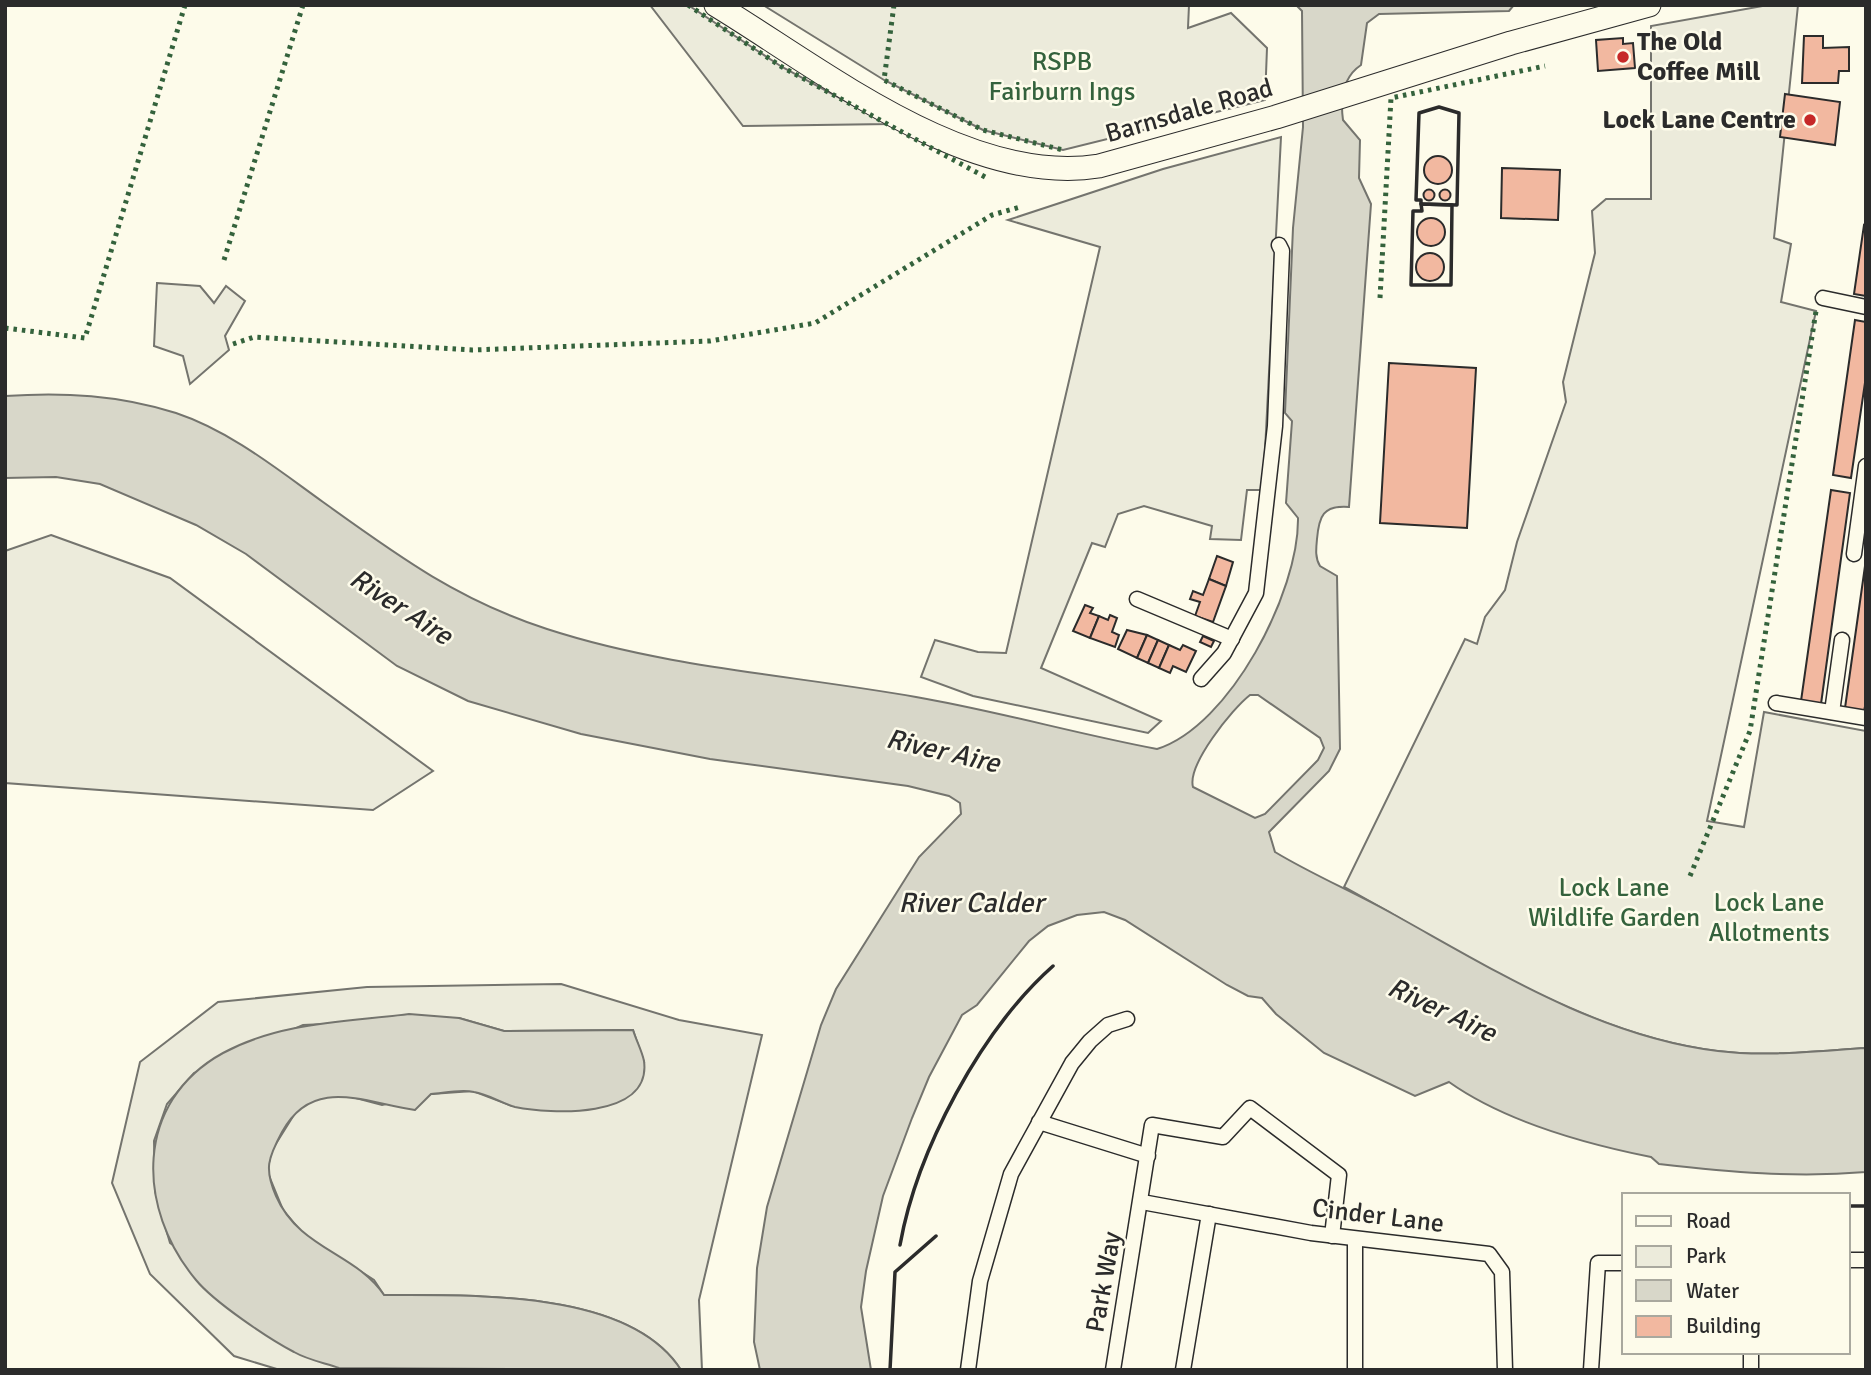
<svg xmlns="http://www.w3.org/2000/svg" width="1871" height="1375" viewBox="0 0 1871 1375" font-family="Signika,sans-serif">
<rect width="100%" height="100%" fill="#fdfbea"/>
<g fill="#ecebdb" stroke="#74746e" stroke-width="2">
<polygon points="650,5 688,5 782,67 888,124 743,126"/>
<polygon points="763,5 1189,5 1188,28 1231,13 1267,48 1265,100 1063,150 983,130 884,80"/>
<path d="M1768,5H1798L1774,238L1791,244L1781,302L1816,311L1707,821L1744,827L1764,712L1866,731V1048C1817,1051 1766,1057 1717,1051C1582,1034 1461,951 1344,887L1465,639L1477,644L1485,617L1505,590L1517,542L1566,402L1563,382L1595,253L1592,211L1606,199H1651V26Z"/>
<polygon points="1281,137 1263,490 1247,490 1241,540 1210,539 1212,526 1144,506 1118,514 1105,547 1092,543 1041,668 1161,721 1148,733 973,696 921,677 935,640 978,652 1006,653 1100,247 1008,220 1163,169"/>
<polygon points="157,283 200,286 214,303 226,286 245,301 225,336 229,350 190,384 183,356 154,346"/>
<polygon points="51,535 170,578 433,771 373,810 5,783 5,551"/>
<path d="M561,984L679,1020L762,1035L699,1300L702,1370H681C629,1288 469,1296 384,1295L374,1280L303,1234L283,1210L267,1171L272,1150L297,1110L321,1096L352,1097L382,1105L431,1094L473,1091L512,1106L644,1062L633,1030L504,1031L459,1018L303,1025L194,1073L167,1104L154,1141L155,1191L170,1243L339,1368L353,1370H280L234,1356L150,1274L112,1183L140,1062L218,1002L367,987Z"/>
</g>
<g fill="#d8d7c9" stroke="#74746e" stroke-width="2" fill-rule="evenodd">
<path d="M1296,5H1514L1509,11L1379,14L1367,23L1361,65C1343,77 1340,98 1343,120L1360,140L1359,178L1371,204L1349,507C1323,505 1319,516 1317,539C1316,549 1315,558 1320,566L1337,576L1340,749L1329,771L1269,832L1275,852C1313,875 1354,892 1393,914C1494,970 1600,1037 1718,1051C1766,1057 1817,1051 1866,1048V1172C1795,1178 1729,1172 1659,1164L1651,1157C1586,1144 1504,1121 1449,1082L1415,1096L1324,1053L1276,1014L1262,998L1248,996L1227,985L1125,920L1104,912L1077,915L1048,926L1029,941L977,1005L962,1015L929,1077L912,1118L883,1196L866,1271L861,1307L871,1370H760L754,1342L757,1268L767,1207L821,1025L836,989L919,857L961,814L960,803L949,796L908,786L710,759L581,734L468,701L397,666L246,554L196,525L100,484L56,477L5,478V396C64,392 119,395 176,413C230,431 277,469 323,502C398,556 458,600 547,629C667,668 792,675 916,697C997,711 1077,734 1157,749C1230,726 1299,592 1298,518L1286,503L1292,421L1285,413L1293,228L1303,127L1302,11ZM1250,695H1258L1320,738L1324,748L1318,760L1265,814L1255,818L1193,787C1187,765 1232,709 1250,695Z"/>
<path d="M409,1014L459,1018L504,1031L633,1030C636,1040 642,1051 644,1061C652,1120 549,1114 515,1107C501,1103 488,1094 474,1092C461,1089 444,1093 431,1094L415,1110C365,1103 313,1075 282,1132C268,1158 264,1169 276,1196C299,1249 356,1253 384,1295C470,1296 629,1288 681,1370L339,1368C325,1363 308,1360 294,1352C269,1339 214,1302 196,1280C136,1208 134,1102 223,1053C280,1022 346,1022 409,1014Z"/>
</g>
<g fill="#f2b8a0" stroke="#2b2b2b" stroke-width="2">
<polygon points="1804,36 1823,36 1823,48 1849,47 1849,71 1839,71 1838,83 1802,83"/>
<polygon points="1623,38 1623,44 1633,43 1635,68 1598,71 1596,40"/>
<polygon points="1785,94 1840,102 1835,145 1780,137"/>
<circle cx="1438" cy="170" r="14"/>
<polygon points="1502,168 1560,170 1558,220 1501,218"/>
<circle cx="1445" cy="195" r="5.5"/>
<circle cx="1429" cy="195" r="5.5"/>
<circle cx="1431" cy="232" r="14"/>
<polygon points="1864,225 1866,226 1866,296 1854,294"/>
<circle cx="1430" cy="267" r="14"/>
<polygon points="1855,320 1866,322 1866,376 1851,478 1833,475"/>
<polygon points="1389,363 1476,368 1467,528 1380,523"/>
<polygon points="1831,490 1850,493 1821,704 1801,701"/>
<polygon points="1217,556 1233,562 1226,586 1209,579"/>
<polygon points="1866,559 1866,702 1864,711 1845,708"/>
<polygon points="1209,579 1226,586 1213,622 1195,616 1200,602 1190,599 1193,591 1203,595"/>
<polygon points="1085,605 1093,608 1090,613 1099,616 1090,638 1073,631"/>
<polygon points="1110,615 1117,618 1112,632 1119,635 1115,647 1090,638 1099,616 1108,620"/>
<polygon points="1127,630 1147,635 1137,658 1118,649"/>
<polygon points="1147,635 1158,640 1148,663 1137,658"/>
<polygon points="1203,636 1214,641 1211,647 1200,642"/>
<polygon points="1158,640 1169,645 1159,668 1148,663"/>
<polygon points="1169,645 1180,650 1183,645 1196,651 1186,672 1173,666 1170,673 1159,668"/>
</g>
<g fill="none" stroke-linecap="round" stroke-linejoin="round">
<g stroke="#2b2b2b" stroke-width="17">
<g id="minor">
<polyline points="1823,298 1866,307"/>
<polyline points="1854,554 1866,466"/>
<polyline points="1137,599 1232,639"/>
<polyline points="1201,679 1224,653 1256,593 1275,426 1282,251 1279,245"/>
<polyline points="1776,703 1866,718"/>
<polyline points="1832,712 1842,640"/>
<polyline points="1039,1122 1148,1156"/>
<polyline points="1142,1202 1311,1233 1489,1254 1502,1272 1505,1370"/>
<polyline points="1355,1240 1355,1370"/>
<polyline points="1848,1260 1866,1260"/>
<polyline points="1751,1352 1751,1370"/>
<polyline points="968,1370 980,1281 1011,1174 1072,1063 1090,1041 1108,1025 1127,1019"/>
<polyline points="1113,1370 1152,1125 1223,1137 1250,1108 1339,1175 1332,1236"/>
<polyline points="1183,1370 1209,1214"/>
<polyline points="1591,1370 1598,1263 1624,1263"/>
</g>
</g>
<g stroke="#2b2b2b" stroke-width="25">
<path id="primary" d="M716,5C823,70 968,187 1099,166L1276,117L1511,43L1649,5"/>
</g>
<use href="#minor" stroke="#fdfbea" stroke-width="14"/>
<use href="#primary" stroke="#fdfbea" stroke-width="23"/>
<g stroke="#34623c" stroke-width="5" stroke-dasharray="3.5 5" stroke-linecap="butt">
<polyline points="688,5 782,67 987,178"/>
<polyline points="894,5 884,80 983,130 1063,150"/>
<polyline points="224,260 303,5"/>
<polyline points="1380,298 1391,98 1545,66"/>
<polyline points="5,328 85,338 185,5"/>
<polyline points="233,344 254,337 472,350 710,341 815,323 992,215 1020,207"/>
<polyline points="1690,876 1750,731 1816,311"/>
</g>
<g stroke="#2b2b2b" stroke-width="3.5">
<polygon points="1439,107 1459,113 1457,205 1421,204 1421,200 1416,200 1419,113"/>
<polygon points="1421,204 1452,205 1451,285 1411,285 1413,211 1422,211"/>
<polyline points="1848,1206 1866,1206"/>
<path d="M900,1245C917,1150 981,1030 1053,966"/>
<polyline points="890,1370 895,1272 936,1236"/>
</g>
</g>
<g fill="#c62828" stroke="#fdfbea" stroke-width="2.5">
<circle cx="1623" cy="57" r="7"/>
<circle cx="1810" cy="120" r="7"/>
</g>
<g text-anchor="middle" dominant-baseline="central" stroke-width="5" stroke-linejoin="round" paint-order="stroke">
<g font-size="26" font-weight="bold" fill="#2b2b2b" stroke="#fdfbea" text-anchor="start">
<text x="1637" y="42">The Old<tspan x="1637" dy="30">Coffee Mill</tspan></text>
<text x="1796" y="120" text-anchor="end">Lock Lane Centre</text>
</g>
<g font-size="26" fill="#34623c" stroke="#fdfbea">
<text x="1062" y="62">RSPB<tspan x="1062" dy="30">Fairburn Ings</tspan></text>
<text x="1614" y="888">Lock Lane<tspan x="1614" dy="30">Wildlife Garden</tspan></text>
<text x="1769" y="903">Lock Lane<tspan x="1769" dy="30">Allotments</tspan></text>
</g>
<g font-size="26" fill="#2b2b2b" stroke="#fdfbea">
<text transform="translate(1189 111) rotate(-16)">Barnsdale Road</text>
<text transform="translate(1378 1216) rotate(7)">Cinder Lane</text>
<text transform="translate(1104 1282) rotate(-80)">Park Way</text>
</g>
<g font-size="28" font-style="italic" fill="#2b2b2b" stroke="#fdfbea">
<text transform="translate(401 607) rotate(33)">River Aire</text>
<text transform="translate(943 751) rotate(13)">River Aire</text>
<text x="971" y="903">River Calder</text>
<text transform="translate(1442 1010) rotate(25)">River Aire</text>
</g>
</g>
<rect width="1871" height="1375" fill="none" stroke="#2b2b2b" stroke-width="14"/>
<rect x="1622" y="1193" width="228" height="161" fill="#fdfbea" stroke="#a9a89e" stroke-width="2"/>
<rect x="1636" y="1216" width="35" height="10" fill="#fdfbea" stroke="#a9a89e" stroke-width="2"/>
<text x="1686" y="1228" font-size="21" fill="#2b2b2b">Road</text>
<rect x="1636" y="1246" width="35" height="21" fill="#ecebdb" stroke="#a9a89e" stroke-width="2"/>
<text x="1686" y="1263" font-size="21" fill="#2b2b2b">Park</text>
<rect x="1636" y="1280" width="35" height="21" fill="#d8d7c9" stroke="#a9a89e" stroke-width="2"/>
<text x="1686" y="1298" font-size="21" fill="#2b2b2b">Water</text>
<rect x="1636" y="1316" width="35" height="21" fill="#f2b8a0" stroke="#a9a89e" stroke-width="2"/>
<text x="1686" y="1333" font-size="21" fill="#2b2b2b">Building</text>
</svg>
